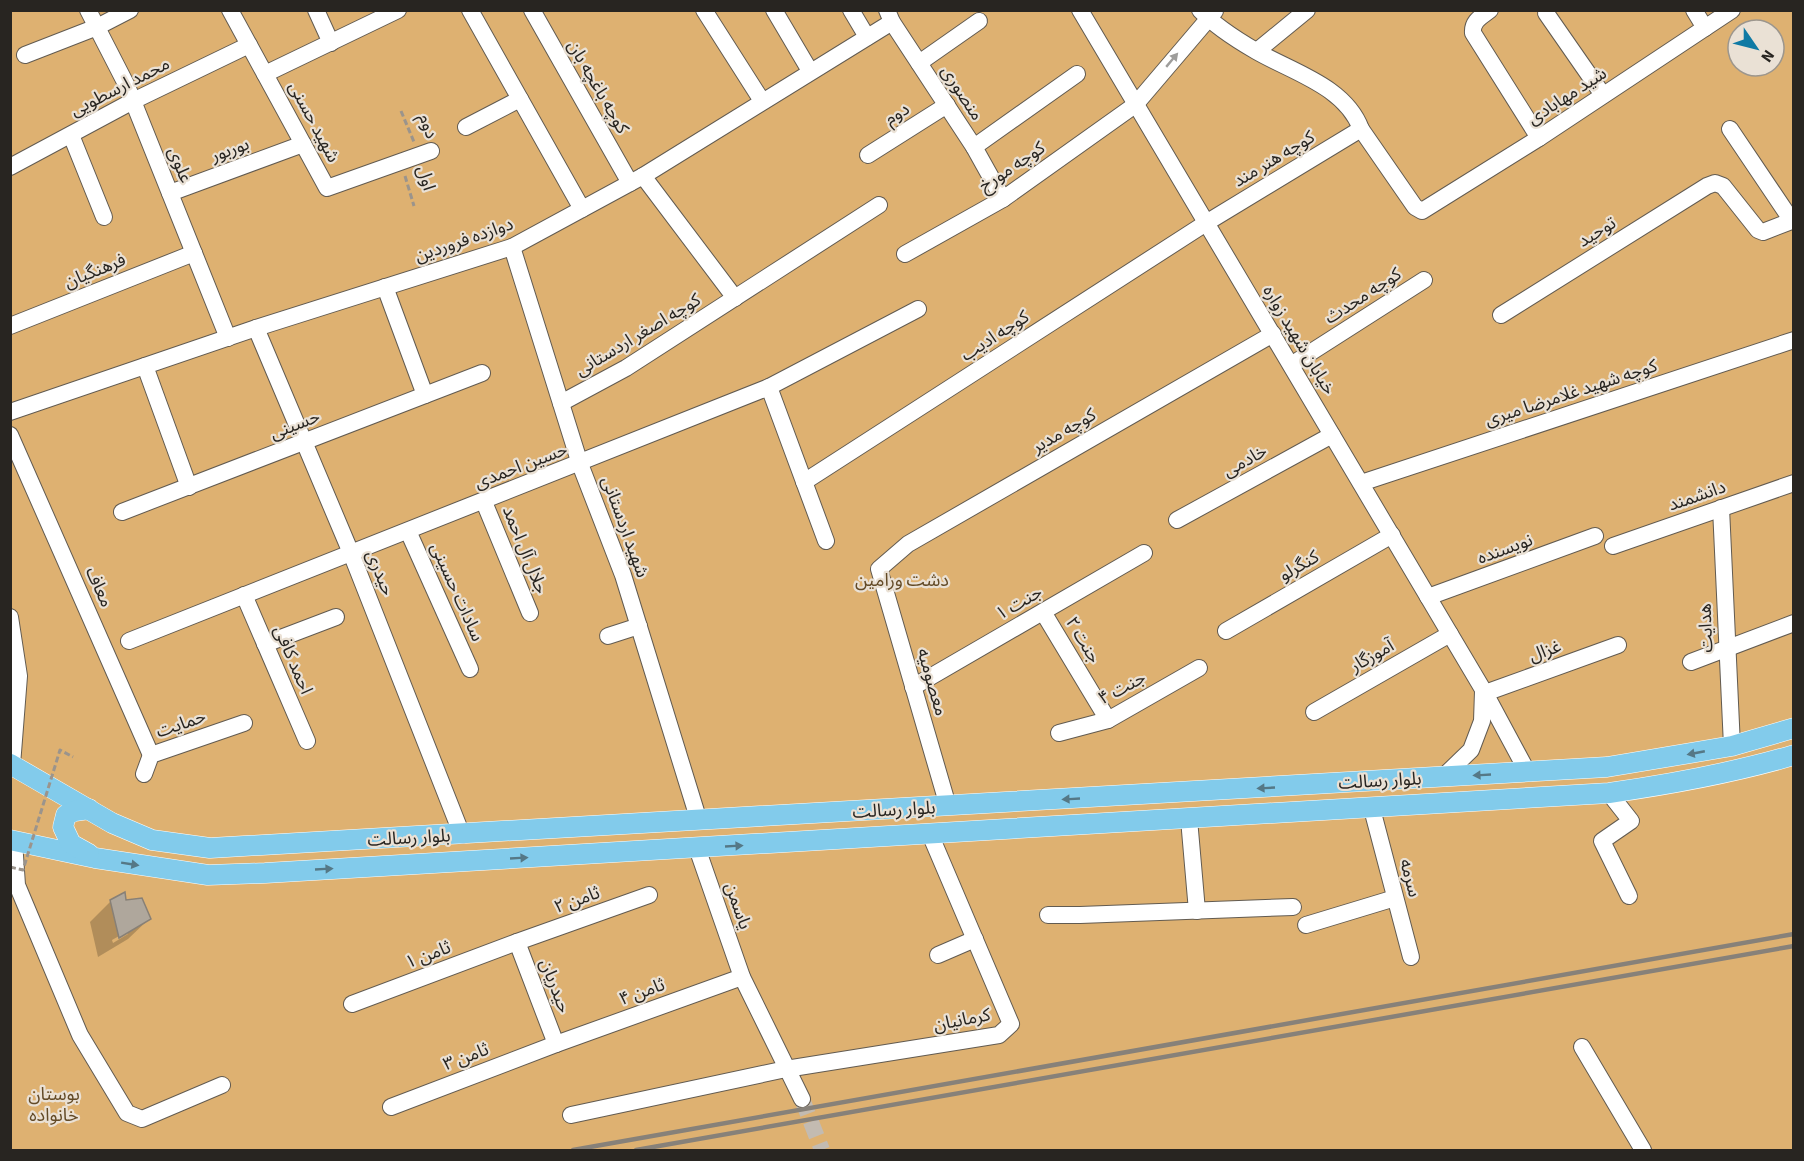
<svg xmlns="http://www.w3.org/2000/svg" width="1804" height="1161" viewBox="0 0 1804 1161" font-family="'Source Sans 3','Noto Sans Arabic',sans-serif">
<rect width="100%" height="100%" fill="#eae1d5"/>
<path fill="#deb171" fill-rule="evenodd" d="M10,11H1793V1150H11ZM1738,30H1774V66H1738Z"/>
<path fill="#0003" fill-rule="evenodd" d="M110,902H125L149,919L128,939L98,957L90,922ZM128,931V934L113,943L112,940Z"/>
<polygon fill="#afa79c" stroke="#888076" stroke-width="1.5" points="125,892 126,900 142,898 151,919 119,938 110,900"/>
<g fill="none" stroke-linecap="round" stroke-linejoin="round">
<polyline stroke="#c3bbb1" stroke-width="16" stroke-dasharray="16 8" stroke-linecap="butt" points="802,1099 822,1150"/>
<g stroke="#625b51" stroke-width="18">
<g id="minor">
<polyline points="88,10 127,86 228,338"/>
<polyline points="230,10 327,188 431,151"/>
<polyline points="316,10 331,43"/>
<polyline points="470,10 582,209"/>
<polyline points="532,10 630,183"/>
<polyline points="704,10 762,101"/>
<polyline points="774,10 810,71"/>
<polyline points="851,10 867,37"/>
<polyline points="887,10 892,22 974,147 1003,199"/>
<polyline points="1080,10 1485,693 1528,773"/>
<path d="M1200,10C1215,26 1237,40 1256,51C1292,72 1345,86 1361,129L1415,207L1422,211L1539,138L1732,10"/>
<path d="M1490,10C1481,17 1472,21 1473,33L1539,138"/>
<polyline points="1694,10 1705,28"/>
<polyline points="1546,13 1603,95"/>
<polyline points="1257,51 1307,10"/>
<polyline points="25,55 97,27 130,10"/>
<polyline points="919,63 979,21"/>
<polyline points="265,74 398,10"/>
<polyline points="466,127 520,99"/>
<polyline points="1730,129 1792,221"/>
<polyline points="71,135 104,217"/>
<polyline points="974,147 1077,74"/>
<polyline points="868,155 947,105"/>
<polyline points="10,167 133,101 249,45"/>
<polyline points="643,176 735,298"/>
<polyline points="170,193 303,144"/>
<polyline points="512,247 580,464 623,575 699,821"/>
<polyline points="905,254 1003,199 1135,105 1215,11"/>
<polyline points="385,287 425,395"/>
<polyline points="1501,315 1707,186 1715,183 1723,186 1758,230 1763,232 1794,220"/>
<polyline points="10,326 194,253"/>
<polyline points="256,328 351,553 462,835"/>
<polyline points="1291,365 1424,280"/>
<polyline points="145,366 189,487"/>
<polyline points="769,387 826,541"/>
<polyline points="561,403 626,368 879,205"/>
<polyline points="10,412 256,328 512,247 643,176 892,22"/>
<polyline points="10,435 151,755"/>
<polyline points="804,482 1206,223 1361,129"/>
<polyline points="1361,483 1794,340"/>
<polyline points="484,502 530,613"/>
<polyline points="1721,508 1732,746"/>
<polyline points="122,512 482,373"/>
<polyline points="1177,520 1332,435"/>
<polyline points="408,531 470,669"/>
<polyline points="1613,546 1794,483"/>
<polyline points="244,595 307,741"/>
<polyline points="1428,597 1595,536"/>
<polyline points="1043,612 1108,720"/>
<polyline points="10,617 19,676 12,765"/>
<polyline points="1226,631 1392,535"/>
<polyline points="608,636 639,626"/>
<polyline points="129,641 769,387 918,309"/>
<polyline points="265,644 336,617"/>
<polyline points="1691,662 1794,623"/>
<polyline points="913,687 1144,553"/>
<polyline points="1485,693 1618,645"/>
<polyline points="1314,712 1450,634"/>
<polyline points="1059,733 1108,720 1199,668"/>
<polyline points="144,774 151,755 244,723"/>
<polyline points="1442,778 1471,750 1482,721 1483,691"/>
<polyline points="1609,793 1631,821 1602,841 1629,896"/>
<polyline points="948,806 879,569 908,544 1273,334"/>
<polyline points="1372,809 1411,957"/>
<polyline points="1189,819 1197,911"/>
<polyline points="14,841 17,885 80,1035 127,1113 142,1119 222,1085"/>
<polyline points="697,848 742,977 802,1099"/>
<polyline points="1048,915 1080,915 1293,907"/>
<polyline points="1306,925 1395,898"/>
<polyline points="517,942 556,1044"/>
<polyline points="938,955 975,939"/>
<polyline points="352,1004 517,942 649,895"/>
<polyline points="1582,1047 1643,1150"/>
<polyline points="391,1107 556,1044 742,977"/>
<polyline points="571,1115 786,1069 999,1035 1011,1024 930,834"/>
</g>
</g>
<g stroke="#fff" stroke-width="21">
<g id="major">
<polyline points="10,764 112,823 152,840 210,848 1607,767 1732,746 1794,728"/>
<path d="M10,840L95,858L208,875L265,873L1609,793C1672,784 1733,773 1794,755"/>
<polyline points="89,854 71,844 63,827 66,815 75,811 89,809"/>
</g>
</g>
<g stroke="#9b948c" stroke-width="3" stroke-dasharray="6 3" stroke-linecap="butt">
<polyline points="401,111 414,142"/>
<polyline points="405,176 414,206"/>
</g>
<use href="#minor" stroke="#fff" stroke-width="16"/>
<use href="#major" stroke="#82cbeb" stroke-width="20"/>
<g stroke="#878179" stroke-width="4.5">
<polyline points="573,1150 1794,934"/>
<polyline points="636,1150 1794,946"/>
</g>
<polyline stroke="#9b948c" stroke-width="3" stroke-dasharray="6 3" stroke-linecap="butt" points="10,867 23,870 60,750 73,757"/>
</g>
<defs><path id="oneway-solid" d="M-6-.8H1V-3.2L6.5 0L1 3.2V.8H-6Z" transform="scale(1.5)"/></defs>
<use fill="#9e9d9b" href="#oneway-solid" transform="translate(1172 60) rotate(-50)"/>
<g fill="#557886">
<use href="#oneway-solid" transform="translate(1696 753) rotate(169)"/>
<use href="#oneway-solid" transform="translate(1482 775) rotate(177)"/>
<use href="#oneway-solid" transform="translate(1266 788) rotate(177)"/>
<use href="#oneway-solid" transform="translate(1071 799) rotate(177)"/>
<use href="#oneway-solid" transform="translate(734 846) rotate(-3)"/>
<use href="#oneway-solid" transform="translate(519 858) rotate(-3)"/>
<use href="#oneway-solid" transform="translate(130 864) rotate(9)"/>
<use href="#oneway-solid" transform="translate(324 869) rotate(-3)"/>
</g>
<g text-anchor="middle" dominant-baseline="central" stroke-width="4.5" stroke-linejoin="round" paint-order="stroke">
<g font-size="18" fill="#282521" stroke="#eae1d5">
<text transform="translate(120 87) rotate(-27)">محمد ارسطویی</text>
<text transform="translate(598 87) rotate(60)">کوچه باغچه بان</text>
<text transform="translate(962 93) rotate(57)">منصوری</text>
<text transform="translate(1567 96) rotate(-33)">شید مهابادی</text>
<text transform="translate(897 114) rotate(-32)">دوم</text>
<text transform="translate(314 122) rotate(62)">شهید حسنی</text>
<text transform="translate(428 126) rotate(69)">دوم</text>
<text transform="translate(230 150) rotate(-20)">بوربور</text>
<text transform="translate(1274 159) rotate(-31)">کوچه هنر مند</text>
<text transform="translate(180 165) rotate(68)">علوی</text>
<text transform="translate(1012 167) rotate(-34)">کوچه مورخ</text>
<text transform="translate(426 178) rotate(73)">اول</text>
<text transform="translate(1597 232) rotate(-32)">توحید</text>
<text transform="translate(464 240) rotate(-19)">دوازده فروردین</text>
<text transform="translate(95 271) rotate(-22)">فرهنگیان</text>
<text transform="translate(1363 296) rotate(-33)">کوچه محدث</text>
<text transform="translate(638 335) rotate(-31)">کوچه اصغر اردستانی</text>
<text transform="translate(995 336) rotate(-33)">کوچه ادیب</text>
<text transform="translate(1299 340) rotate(59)">خیابان شهید زواره</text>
<text transform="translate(1571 393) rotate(-18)">کوچه شهید غلامرضا میری</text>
<text transform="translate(295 425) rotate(-21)">حسینی</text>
<text transform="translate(1064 431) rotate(-30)">کوچه مدیر</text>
<text transform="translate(1245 461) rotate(-29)">خادمی</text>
<text transform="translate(521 466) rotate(-21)">حسین احمدی</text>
<text transform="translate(1697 496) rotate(-19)">دانشمند</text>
<text transform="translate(625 527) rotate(70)">شهید اردستانی</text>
<text transform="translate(1505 549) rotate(-20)">نویسنده</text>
<text transform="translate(525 550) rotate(68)">جلال آل احمد</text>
<text transform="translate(1299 566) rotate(-30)">کنگرلو</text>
<text transform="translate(380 573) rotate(68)">حیدری</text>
<text transform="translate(99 587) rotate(66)">معاف</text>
<text transform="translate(457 592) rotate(66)">سادات حسینی</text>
<text transform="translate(1019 603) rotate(-30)">جنت ۱</text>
<text transform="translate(1706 628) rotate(-92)">هدایت</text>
<text transform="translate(1083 640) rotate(59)">جنت ۲</text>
<text transform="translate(1545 651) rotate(-20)">غزال</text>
<text transform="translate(1372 656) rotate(-30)">آموزگار</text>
<text transform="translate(293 660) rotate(67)">احمد کافی</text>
<text transform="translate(932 682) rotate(74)">معصومیه</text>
<text transform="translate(1122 688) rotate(-28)">جنت ۴</text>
<text transform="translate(181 724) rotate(-19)">حمایت</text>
<text transform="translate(1380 781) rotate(-3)">بلوار رسالت</text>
<text transform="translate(894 810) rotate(-3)">بلوار رسالت</text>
<text transform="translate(409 838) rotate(-3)">بلوار رسالت</text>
<text transform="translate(1410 878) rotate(75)">سرمه</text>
<text transform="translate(577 900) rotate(-20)">ثامن ۲</text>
<text transform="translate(738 906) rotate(71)">یاسمن</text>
<text transform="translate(428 955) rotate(-21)">ثامن ۱</text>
<text transform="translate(555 986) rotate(69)">حیدریان</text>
<text transform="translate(642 992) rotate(-20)">ثامن ۴</text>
<text transform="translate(962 1020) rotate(-11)">کرمانیان</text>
<text transform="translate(466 1057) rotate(-21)">ثامن ۳</text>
</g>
<g font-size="18" fill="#634a26" stroke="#eae1d5">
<text x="902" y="580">دشت ورامین</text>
<text x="54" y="1094">بوستان<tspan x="54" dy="21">خانواده</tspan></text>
</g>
</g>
<rect width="1804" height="1161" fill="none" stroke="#282521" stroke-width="24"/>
<g transform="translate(1756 48) rotate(125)"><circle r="28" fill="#eae1d5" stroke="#9c968d" stroke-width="1.5"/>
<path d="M0-4.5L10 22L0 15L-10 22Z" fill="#0f7aa4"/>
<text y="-9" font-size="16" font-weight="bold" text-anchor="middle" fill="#282521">N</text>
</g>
</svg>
